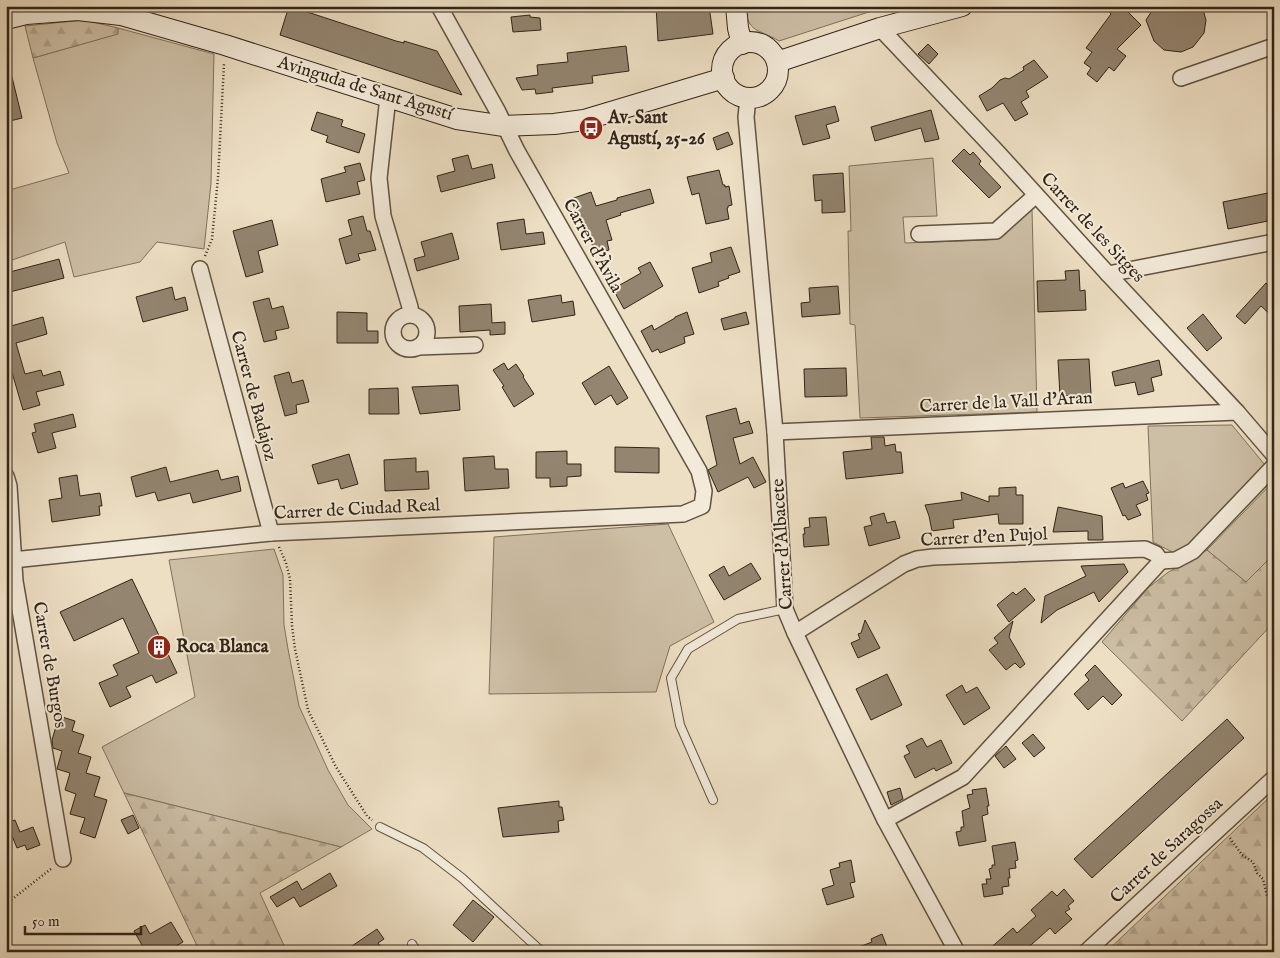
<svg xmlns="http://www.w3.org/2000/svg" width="1280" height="958" viewBox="0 0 1280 958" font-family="'IM FELL English',serif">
<defs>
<pattern id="forest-firs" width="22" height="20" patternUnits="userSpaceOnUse" patternTransform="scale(1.25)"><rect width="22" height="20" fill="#cdbfa6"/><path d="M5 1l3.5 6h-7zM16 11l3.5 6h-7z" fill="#b0a48e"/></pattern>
</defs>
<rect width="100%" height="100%" fill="#eddfc4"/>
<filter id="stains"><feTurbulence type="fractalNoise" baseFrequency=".004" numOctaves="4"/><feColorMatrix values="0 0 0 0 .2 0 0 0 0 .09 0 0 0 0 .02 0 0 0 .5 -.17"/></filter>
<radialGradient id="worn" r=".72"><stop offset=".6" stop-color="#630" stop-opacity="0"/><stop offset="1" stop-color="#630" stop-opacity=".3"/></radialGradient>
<g fill="#cdbfa6" stroke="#7f725d">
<path d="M745,6H872L875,10L779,41C758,28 748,34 745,6Z"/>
<polygon points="118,28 214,54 211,183 204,249 157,242 140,262 74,277 65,242 6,262 6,191 69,173 57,143 33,58 117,34"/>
<polygon points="933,158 937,216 903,217 905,243 987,240 999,237 1032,209 1037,412 860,418 855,325 850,324 848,231 851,231 849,166"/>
<polygon points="1232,425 1265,465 1189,546 1174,553 1153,542 1148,426"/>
<polygon points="1274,481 1274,554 1246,582 1207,550"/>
<polygon points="668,524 714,622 670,646 656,692 489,694 494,537"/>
<polygon points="274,549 283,575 284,625 288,649 299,706 328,770 348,805 372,829 341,847 124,793 102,747 195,697 169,560"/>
</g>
<g fill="url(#forest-firs)" stroke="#7f725d">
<polygon points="84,20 118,28 118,34 33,58 25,26"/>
<polygon points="1207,550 1246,582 1274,554 1274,622 1182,721 1102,642 1148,588 1167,573"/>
<polygon points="124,793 341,847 260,893 287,952 200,952"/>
<polygon points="1274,793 1274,952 1106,952"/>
</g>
<g fill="#938570" stroke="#312414">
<polygon points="289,6 396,41 404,43 404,41 437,51 462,95 280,35"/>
<polygon points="656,6 709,6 713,34 658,41"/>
<polygon points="1103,6 1122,6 1141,25 1117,49 1126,56 1114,71 1109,67 1097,82 1087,74 1091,68 1084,63 1092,52 1086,48 1111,14"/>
<polygon points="1155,6 1202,6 1206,20 1204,33 1193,47 1181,52 1164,50 1154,41 1146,20"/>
<polygon points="530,15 530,17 540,18 541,30 513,32 511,17"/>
<polygon points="928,44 938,54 929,64 918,54"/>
<polygon points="626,46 629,71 592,76 593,83 552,88 553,92 536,94 535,89 522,90 516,78 538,75 537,65 568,62 567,53"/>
<polygon points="1034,60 1048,77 1026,91 1029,97 1021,102 1028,114 1015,121 1003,103 987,111 979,96 992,88 1000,80 1005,78 1009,79 1024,70 1023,67"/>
<polygon points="11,73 22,118 6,122 6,74"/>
<polygon points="835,106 839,121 826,125 830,138 803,145 795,116"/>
<polygon points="931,110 939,139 925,142 921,128 875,141 871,127"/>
<polygon points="317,112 343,120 341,126 365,134 359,153 326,142 328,136 311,130"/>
<polygon points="728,132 733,144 717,150 713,138"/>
<polygon points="964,149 970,155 973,152 981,161 979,164 1001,187 989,198 952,161"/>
<polygon points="468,155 472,169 492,164 495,178 441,192 437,176 455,171 452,159"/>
<polygon points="360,163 365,180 357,182 360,194 326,202 321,179 346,172 344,167"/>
<polygon points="719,170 723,185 725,185 725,187 729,186 732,205 728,206 728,208 727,208 729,219 706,224 699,193 692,195 687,177"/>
<polygon points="843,173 845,212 822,213 822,200 815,201 813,175"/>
<polygon points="650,189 654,203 620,213 621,215 606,220 612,240 607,241 609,250 595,254 591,241 589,242 579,213 577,214 571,199 591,192 596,206 617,200 617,198"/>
<polygon points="1268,193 1273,220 1228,229 1223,202"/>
<polygon points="363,216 367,231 370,231 376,250 358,254 360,260 346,264 339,239 352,235 348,220"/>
<polygon points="524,219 526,234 543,232 545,244 501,250 497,223"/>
<polygon points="272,220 278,245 258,251 263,272 246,277 233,231"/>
<polygon points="452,233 459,259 417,271 414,259 425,256 421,242"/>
<polygon points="731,247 740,272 728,276 729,278 718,282 719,286 699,293 692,268 712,262 710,253"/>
<polygon points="59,259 64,278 6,293 6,273"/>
<polygon points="650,262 663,286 624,309 613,289 641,273 638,268"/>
<polygon points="1079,270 1080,291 1085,290 1086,310 1038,312 1037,281 1066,280 1065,271"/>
<polygon points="1266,283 1274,291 1274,318 1261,306 1245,324 1236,316"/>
<polygon points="838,286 840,314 802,317 801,303 810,302 809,288"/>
<polygon points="172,287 175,300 185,297 188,310 143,322 136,297"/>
<polygon points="561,295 562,303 573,301 575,315 532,322 528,300"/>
<polygon points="269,298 272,309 283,306 289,328 275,331 277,339 264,342 253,302"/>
<polygon points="491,304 492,323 505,322 505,334 490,335 490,330 460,332 459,306"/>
<polygon points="337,312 367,313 367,331 378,331 378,343 337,343"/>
<polygon points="687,312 694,334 684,337 685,343 660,353 658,349 652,352 641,331 652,325 654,330 675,318 675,317"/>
<polygon points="746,312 749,324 724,330 721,319"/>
<polygon points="1203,314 1222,338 1207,351 1187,328"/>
<polygon points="43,317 47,334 16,343 25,374 41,370 43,376 60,371 64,385 36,392 40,405 23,410 6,352 6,321 10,321 11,326"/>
<polygon points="1089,359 1091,394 1060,396 1058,360"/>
<polygon points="1159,360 1162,375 1151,378 1154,391 1138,395 1135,382 1115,386 1112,372"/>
<polygon points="504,363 508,370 516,364 524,376 523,377 534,394 514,407 502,387 504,386 493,370"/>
<polygon points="609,366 628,398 617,405 611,395 595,405 582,383"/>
<polygon points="846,368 847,396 805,397 804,369"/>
<polygon points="289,372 292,383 303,380 309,402 296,405 297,413 285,416 274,376"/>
<polygon points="458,385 460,410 420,414 412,387"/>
<polygon points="398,388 399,414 369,414 369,389"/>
<polygon points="736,408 740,424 749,421 753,433 733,438 740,464 753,457 766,482 754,488 748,477 718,492 708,470 717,465 706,416"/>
<polygon points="73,414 76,427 52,433 56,448 38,453 32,433 36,432 34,424"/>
<polygon points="871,437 884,437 885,446 895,444 896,452 901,452 903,473 846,479 843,452 872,449"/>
<polygon points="615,447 659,448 659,473 615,472"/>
<polygon points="567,451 567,464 581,464 581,476 567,477 567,486 550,487 550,478 536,478 536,452"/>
<polygon points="349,454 358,484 341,489 338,479 318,484 312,465"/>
<polygon points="494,456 495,469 508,469 509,488 465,491 463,458"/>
<polygon points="416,458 416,472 428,471 429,489 385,491 384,460"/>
<polygon points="166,467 170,482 218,470 221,480 238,476 241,491 193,503 190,493 158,501 155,492 136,497 131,477"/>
<polygon points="77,475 80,496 100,493 102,506 99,506 100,515 52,522 49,500 62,498 59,478"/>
<polygon points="1143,481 1149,493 1146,494 1148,500 1136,505 1141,515 1128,520 1125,515 1123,516 1111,488 1123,483 1125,488"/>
<polygon points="1016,487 1016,495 1023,495 1023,524 999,524 998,514 953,520 954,528 932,531 929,516 925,505 962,500 961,492 989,502 989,496 999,496 999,488"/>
<polygon points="1058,507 1102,516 1103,540 1088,540 1088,531 1053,532"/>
<polygon points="884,513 887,523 895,521 900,538 869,546 864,527 872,525 870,517"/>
<polygon points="826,517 829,545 804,547 803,534 805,534 804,528 810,527 809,518"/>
<polygon points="751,563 761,579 724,600 709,575 724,566 729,576"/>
<polygon points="1124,564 1128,572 1099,602 1094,592 1057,610 1041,623 1045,596 1086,576 1081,566"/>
<polygon points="132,579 177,673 156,683 152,675 126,687 131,697 110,707 99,683 118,675 113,665 139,653 123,618 74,641 60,612"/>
<polygon points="1025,588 1035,600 1009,622 997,605 1013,592 1016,595"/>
<polygon points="865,620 880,648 858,658 851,643 860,639 858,634 861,633"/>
<polygon points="1013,621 1009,637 1025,664 1020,668 1015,663 1006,670 989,650 998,643 994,638"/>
<polygon points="1095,665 1122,695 1112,705 1103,696 1088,710 1074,694 1089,680 1085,675"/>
<polygon points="887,674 902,705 871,720 856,689"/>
<polygon points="962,685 966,693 977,687 990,708 964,725 946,695"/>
<polygon points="59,716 75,721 72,731 84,735 78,753 91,757 86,773 100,777 94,796 107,800 95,838 80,833 85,818 70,814 76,794 65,790 70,773 57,769 62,751 53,748 52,740"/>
<polygon points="1227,719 1244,738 1092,878 1074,859"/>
<polygon points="1033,734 1045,748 1034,757 1022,743"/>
<polygon points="922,738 927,747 941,740 952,763 936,771 934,768 915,778 904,756 910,753 906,746"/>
<polygon points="1006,746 1016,759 1004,768 995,756"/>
<polygon points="900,788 903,799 891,805 887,792"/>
<polygon points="986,788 989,806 987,806 988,814 982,816 986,841 959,846 956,832 961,831 961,827 964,827 962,811 970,808 967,795 973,794 972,790"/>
<polygon points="559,801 559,807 562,807 564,820 558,821 559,832 503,837 498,808"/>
<polygon points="133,815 139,828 128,834 121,820"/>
<polygon points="15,820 20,832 33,827 40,845 27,850 25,845 17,848 12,836 6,838 6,823"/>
<polygon points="1015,842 1018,860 1015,861 1016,868 1009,869 1010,878 1008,878 1009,886 1002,887 1003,894 984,897 982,884 987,884 986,879 991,879 989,869 992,868 992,865 995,865 992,846"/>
<polygon points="851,860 855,882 850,883 854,897 827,905 822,889 834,885 830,870 840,867 839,863"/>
<polygon points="330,873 337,886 300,907 294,897 277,907 270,897 297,881 302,890"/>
<polygon points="1064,889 1074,901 1068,906 1070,909 1065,912 1072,919 1055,934 1050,928 1023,952 986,952 1013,928 1017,933 1036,916 1031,910 1052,891 1057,896"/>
<polygon points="473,900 494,917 473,942 453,925"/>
<polygon points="171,922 183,942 165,952 146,952 134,931 145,925 150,934"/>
<polygon points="377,929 384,939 378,943 381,947 374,952 343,952"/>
<polygon points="882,934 889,952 851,952 851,950 872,942 871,939"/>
</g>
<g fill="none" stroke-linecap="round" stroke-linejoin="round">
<g stroke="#605340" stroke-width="10">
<g id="lane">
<polyline points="713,800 680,725 671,678 688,649 738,619 785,609"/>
<polyline points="380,827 423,848 462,878 542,952"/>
<polyline points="412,944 417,952"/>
</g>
</g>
<g stroke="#605340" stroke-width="18">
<g id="street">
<polyline points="880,28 999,154 1108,274 1237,412 1274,455"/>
<polyline points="1181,78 1274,46"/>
<polyline points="388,97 379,178 383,216 410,307 411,314"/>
<polyline points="748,98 746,117 775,432 785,609 795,633 885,820 957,952"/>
<polyline points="919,234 996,231 1036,195"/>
<polyline points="200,269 271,533"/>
<polyline points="1108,274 1274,242"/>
<circle cx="410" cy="332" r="17"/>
<polyline points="418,347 475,345"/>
<polyline points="775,432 1237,412"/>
<polyline points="6,476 9,486 15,581 63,859"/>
<polyline points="13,560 271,533 683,514 702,506 704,491 699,471 517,151 498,112 439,6"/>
<polyline points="1161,561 1176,560 1193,551 1274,466"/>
<polyline points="795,633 904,564 917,559 933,557 1145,549 1156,554 1161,561 963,777 885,820"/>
<polyline points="1086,952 1274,778"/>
</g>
</g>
<g stroke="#312414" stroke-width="22">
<g id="secondary">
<polyline points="736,6 738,28 742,44"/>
<polyline points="6,19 26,14 78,10 121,15 225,45 457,119 504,126 554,124 584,120 724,78"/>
<circle cx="750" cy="70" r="28"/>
<polyline points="777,62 880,28 962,6"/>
</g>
</g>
<g stroke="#312414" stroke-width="2.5" stroke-dasharray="1 2.5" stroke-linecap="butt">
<polyline points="205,256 212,239 218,178 224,64"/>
<polyline points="279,547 286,563 290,579 292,626 295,649 308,710 336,767 367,816 372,820"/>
<polyline points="1230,838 1242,855 1253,862 1257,873 1263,879 1267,896 1274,902"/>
<polyline points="6,904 52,868"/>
<polyline points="1262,952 1274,945"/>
</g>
<use href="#lane" stroke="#f3ead9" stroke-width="8"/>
<use href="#street" stroke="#f3ead9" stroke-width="15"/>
<use href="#secondary" stroke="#f3ead9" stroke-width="20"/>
</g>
<defs>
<g id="bus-disc" transform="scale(1.25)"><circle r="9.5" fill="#8f2418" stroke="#f3ead9"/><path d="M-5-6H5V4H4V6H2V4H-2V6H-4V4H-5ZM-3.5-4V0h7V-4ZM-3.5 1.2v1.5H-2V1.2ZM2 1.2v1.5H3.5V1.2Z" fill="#fff"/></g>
<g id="building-disc" transform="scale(1.25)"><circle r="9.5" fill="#8f2418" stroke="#f3ead9"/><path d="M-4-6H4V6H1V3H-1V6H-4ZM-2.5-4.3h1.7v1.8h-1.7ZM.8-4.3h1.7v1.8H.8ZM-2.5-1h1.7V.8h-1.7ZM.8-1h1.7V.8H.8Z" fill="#fff"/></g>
</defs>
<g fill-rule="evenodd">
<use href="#bus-disc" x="591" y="128"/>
<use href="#building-disc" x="159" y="647"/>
</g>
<g text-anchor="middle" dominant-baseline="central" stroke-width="4" stroke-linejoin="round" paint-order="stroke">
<g font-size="18" fill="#312414" stroke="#f3ead9">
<text transform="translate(365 89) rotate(17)">Avinguda de Sant Agustí</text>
<text transform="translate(1092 228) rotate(47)">Carrer de les Sitges</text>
<text transform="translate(592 246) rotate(61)">Carrer d'Àvila</text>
<text transform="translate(253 396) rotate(75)">Carrer de Badajoz</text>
<text transform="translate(1006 403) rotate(-3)">Carrer de la Vall d'Aran</text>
<text transform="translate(357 510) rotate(-3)">Carrer de Ciudad Real</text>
<text transform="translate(984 538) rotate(-3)">Carrer d'en Pujol</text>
<text transform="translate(783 544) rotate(-94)">Carrer d'Albacete</text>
<text transform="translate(49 665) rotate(80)">Carrer de Burgos</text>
<text transform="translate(1167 851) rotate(-43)">Carrer de Saragossa</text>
</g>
<g font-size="18" font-weight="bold" fill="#312414" stroke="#f3ead9" text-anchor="start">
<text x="608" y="118">Av. Sant<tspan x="608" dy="21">Agustí, 25-26</tspan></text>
<text x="176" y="647">Roca Blanca</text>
</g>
</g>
<rect width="1280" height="958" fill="none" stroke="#eddfc4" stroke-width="25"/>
<rect x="8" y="8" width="1265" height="943" fill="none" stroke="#312414" stroke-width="2.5"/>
<rect x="12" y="12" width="1255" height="933" fill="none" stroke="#312414"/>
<path d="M25 926v8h116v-8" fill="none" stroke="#312414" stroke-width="2.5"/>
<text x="32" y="926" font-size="15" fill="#312414" stroke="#f3ead9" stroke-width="4" paint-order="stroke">50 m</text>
<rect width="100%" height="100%" filter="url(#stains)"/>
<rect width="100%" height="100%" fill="url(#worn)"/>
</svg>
